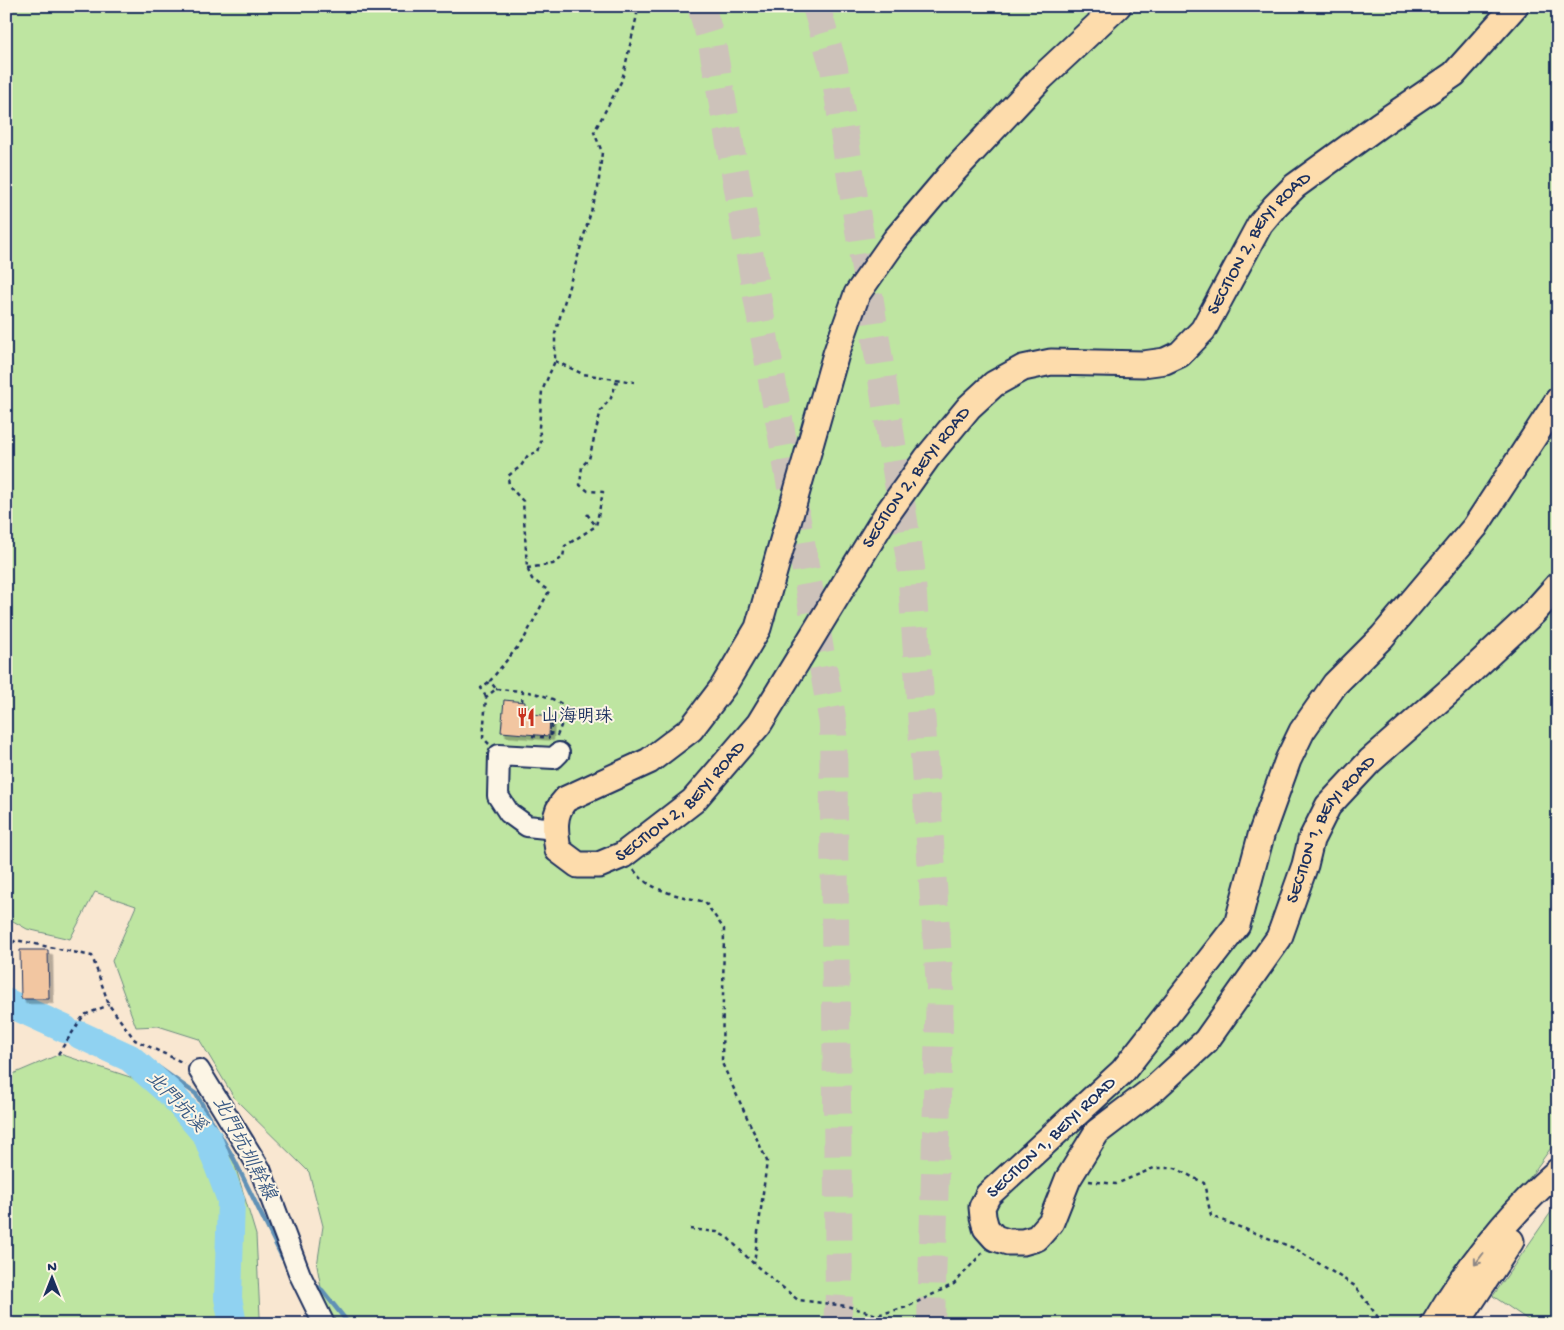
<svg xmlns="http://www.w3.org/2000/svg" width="1564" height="1330" viewBox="0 0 1564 1330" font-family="'Gochi Hand','LXGW WenKai TC',sans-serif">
<defs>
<filter id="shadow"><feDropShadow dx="4.5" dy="4.5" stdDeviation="0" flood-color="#0004"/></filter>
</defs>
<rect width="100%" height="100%" fill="#f9e7d1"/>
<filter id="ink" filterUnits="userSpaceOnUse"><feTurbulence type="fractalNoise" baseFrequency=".02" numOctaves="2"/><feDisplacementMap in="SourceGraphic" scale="10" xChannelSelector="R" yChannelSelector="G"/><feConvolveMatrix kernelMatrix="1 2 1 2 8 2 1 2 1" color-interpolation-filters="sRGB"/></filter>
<g filter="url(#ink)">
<g fill="#bee5a1" stroke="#6c8a80">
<polygon points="6,6 1558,6 1558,1138 1425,1324 336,1324 325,1309 317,1266 323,1226 309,1172 235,1099 199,1039 158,1026 136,1027 112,961 136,906 95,892 70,939 27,929 6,917"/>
<polygon points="60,1054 130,1077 206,1114 234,1162 256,1235 260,1316 264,1324 6,1324 6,1077"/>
<polygon points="1558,1202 1558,1324 1534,1324 1493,1296"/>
</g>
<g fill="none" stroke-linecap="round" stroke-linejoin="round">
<g stroke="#6191b6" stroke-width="4.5">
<polyline points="130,1058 158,1067 196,1094 234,1159 283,1259"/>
<polyline points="315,1285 322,1290 349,1324"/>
</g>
<g stroke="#90d2f1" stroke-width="28">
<polyline points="6,1002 65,1029"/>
<polyline points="80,1035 130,1058 172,1095 207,1136 231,1200 228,1298 233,1324"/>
</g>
</g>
<g fill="#f2c6a1" stroke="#1b2f5e" filter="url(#shadow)">
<polygon points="504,700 525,702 524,713 550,716 549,736 501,732"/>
<polygon points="20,950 48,950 49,999 21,999"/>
</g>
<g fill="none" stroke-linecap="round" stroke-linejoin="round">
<g stroke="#cdc2ba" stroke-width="28" stroke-dasharray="28 14" stroke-linecap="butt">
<polyline points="701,6 712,43 833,723 839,1295 837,1324"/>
<polyline points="816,6 834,68 911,567 940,987 931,1324"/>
</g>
<g stroke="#1b2f5e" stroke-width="24">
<g id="minor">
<polyline points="555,829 527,826 509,813 498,796 499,755 554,758 559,753"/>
<polyline points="199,1070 260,1169 300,1275 324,1324"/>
</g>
</g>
<g stroke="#1b2f5e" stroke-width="29">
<g id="major">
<path id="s1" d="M1118,6L1041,78L951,174L895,240L857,294L836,354L758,628L723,687L691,729L649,761L566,799C552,813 555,832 558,850L578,865H599L623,855L693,801L759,724L885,517L927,458L969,407L994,384L1023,368L1051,362L1143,364L1165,361L1180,354L1203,330L1260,224L1275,206L1295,186L1379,125L1454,74L1515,6"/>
<path id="s2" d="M1558,400L1475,527L1382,637L1335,684L1302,731L1288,760L1262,832L1237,925L1123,1071L988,1195L982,1207L983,1217L986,1228L995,1238L1008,1242H1023L1037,1238L1051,1222L1068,1179L1097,1132L1156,1087L1206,1041L1279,938L1305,865L1311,840L1328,806L1370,761L1453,688L1533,613L1558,585"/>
<path d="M1434,1324C1466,1268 1510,1213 1558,1171"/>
<polyline points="1456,1324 1511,1241"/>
</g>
</g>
<g stroke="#1b2f5e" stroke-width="2.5" stroke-dasharray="4 4" stroke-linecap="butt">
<polyline points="555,361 583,374 634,382"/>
<polyline points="587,514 596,526"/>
<polyline points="527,568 553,564 563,557 565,546 596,526 603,492 588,491 580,485 582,466 589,459 601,410 611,398 617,381"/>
<path d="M496,689C538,692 550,693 584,720"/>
<polyline points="486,697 481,688 490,681"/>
<polyline points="522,702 523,691"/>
<polyline points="550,718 552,718 551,738"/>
<polyline points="532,736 550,738"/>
<polyline points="557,736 568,708"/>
<polyline points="489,744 483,738 486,697 496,689 490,681 524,639 549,591 532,579 527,568 523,501 509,486 508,476 521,466 528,455 538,452 541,442 539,427 542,391 555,361 555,334 598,188 602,152 594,132 622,80 637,15 636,6"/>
<path d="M634,870C649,892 682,896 705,902L724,929L722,1063L767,1161L754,1264"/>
<polyline points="6,948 16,940 92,956 109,1005 135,1040 184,1063"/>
<polyline points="58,1054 84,1015 109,1005"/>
<polyline points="1089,1181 1116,1184 1154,1168 1175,1168 1204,1183 1211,1216 1294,1248 1355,1286 1383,1324"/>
<polyline points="690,1229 717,1232 728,1238 754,1264 798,1300 847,1306 877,1315 907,1307 954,1284 983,1252"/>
</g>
<use href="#minor" stroke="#fcf5e5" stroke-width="20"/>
<use href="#major" stroke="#fddcac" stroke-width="25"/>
</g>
<defs><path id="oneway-shaft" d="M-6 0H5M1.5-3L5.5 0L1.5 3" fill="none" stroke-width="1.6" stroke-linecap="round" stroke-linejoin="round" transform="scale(1.25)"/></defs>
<use stroke="#8c8685" href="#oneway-shaft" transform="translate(1479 1259) rotate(127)"/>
</g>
<defs>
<g id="restaurant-bare" transform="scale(1.5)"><path d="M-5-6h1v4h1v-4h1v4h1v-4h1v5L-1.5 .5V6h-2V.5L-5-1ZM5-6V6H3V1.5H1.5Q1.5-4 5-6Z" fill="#c8321e" stroke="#fcf5e5" stroke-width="2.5" paint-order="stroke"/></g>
</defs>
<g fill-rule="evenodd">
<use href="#restaurant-bare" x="526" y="717"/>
</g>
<g text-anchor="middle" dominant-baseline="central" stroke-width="4" stroke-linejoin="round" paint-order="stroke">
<g font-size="18" fill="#1b2f5e" stroke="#fcf5e5">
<text stroke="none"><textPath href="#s1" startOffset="2064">SECTION 2, BEIYI ROAD</textPath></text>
<text stroke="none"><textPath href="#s1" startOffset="1612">SECTION 2, BEIYI ROAD</textPath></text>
<text stroke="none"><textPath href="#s1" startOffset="1208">SECTION 2, BEIYI ROAD</textPath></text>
<text stroke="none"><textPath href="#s2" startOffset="1598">SECTION 1, BEIYI ROAD</textPath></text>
<text transform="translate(1052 1138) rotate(-43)">SECTION 1, BEIYI ROAD</text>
</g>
<g font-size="18" fill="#1b2f5e" stroke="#fcf5e5" text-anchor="start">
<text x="541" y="717">山海明珠</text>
</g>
<g font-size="19" font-style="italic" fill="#385883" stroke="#fcf5e5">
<text transform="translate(175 1103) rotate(46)">北門坑溪</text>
<text transform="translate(243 1149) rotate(62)">北門坑圳幹線</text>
</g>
</g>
<rect width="1564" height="1330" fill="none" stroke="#fcf5e5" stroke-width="25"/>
<rect x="12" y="12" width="1539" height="1305" fill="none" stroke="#1b2f5e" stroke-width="2" filter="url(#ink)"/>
<g transform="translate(52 1278)" stroke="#fcf5e5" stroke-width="4" paint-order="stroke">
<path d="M0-4L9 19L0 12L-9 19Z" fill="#1b2f5e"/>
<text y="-8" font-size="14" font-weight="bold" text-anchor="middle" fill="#1b2f5e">N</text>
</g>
</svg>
